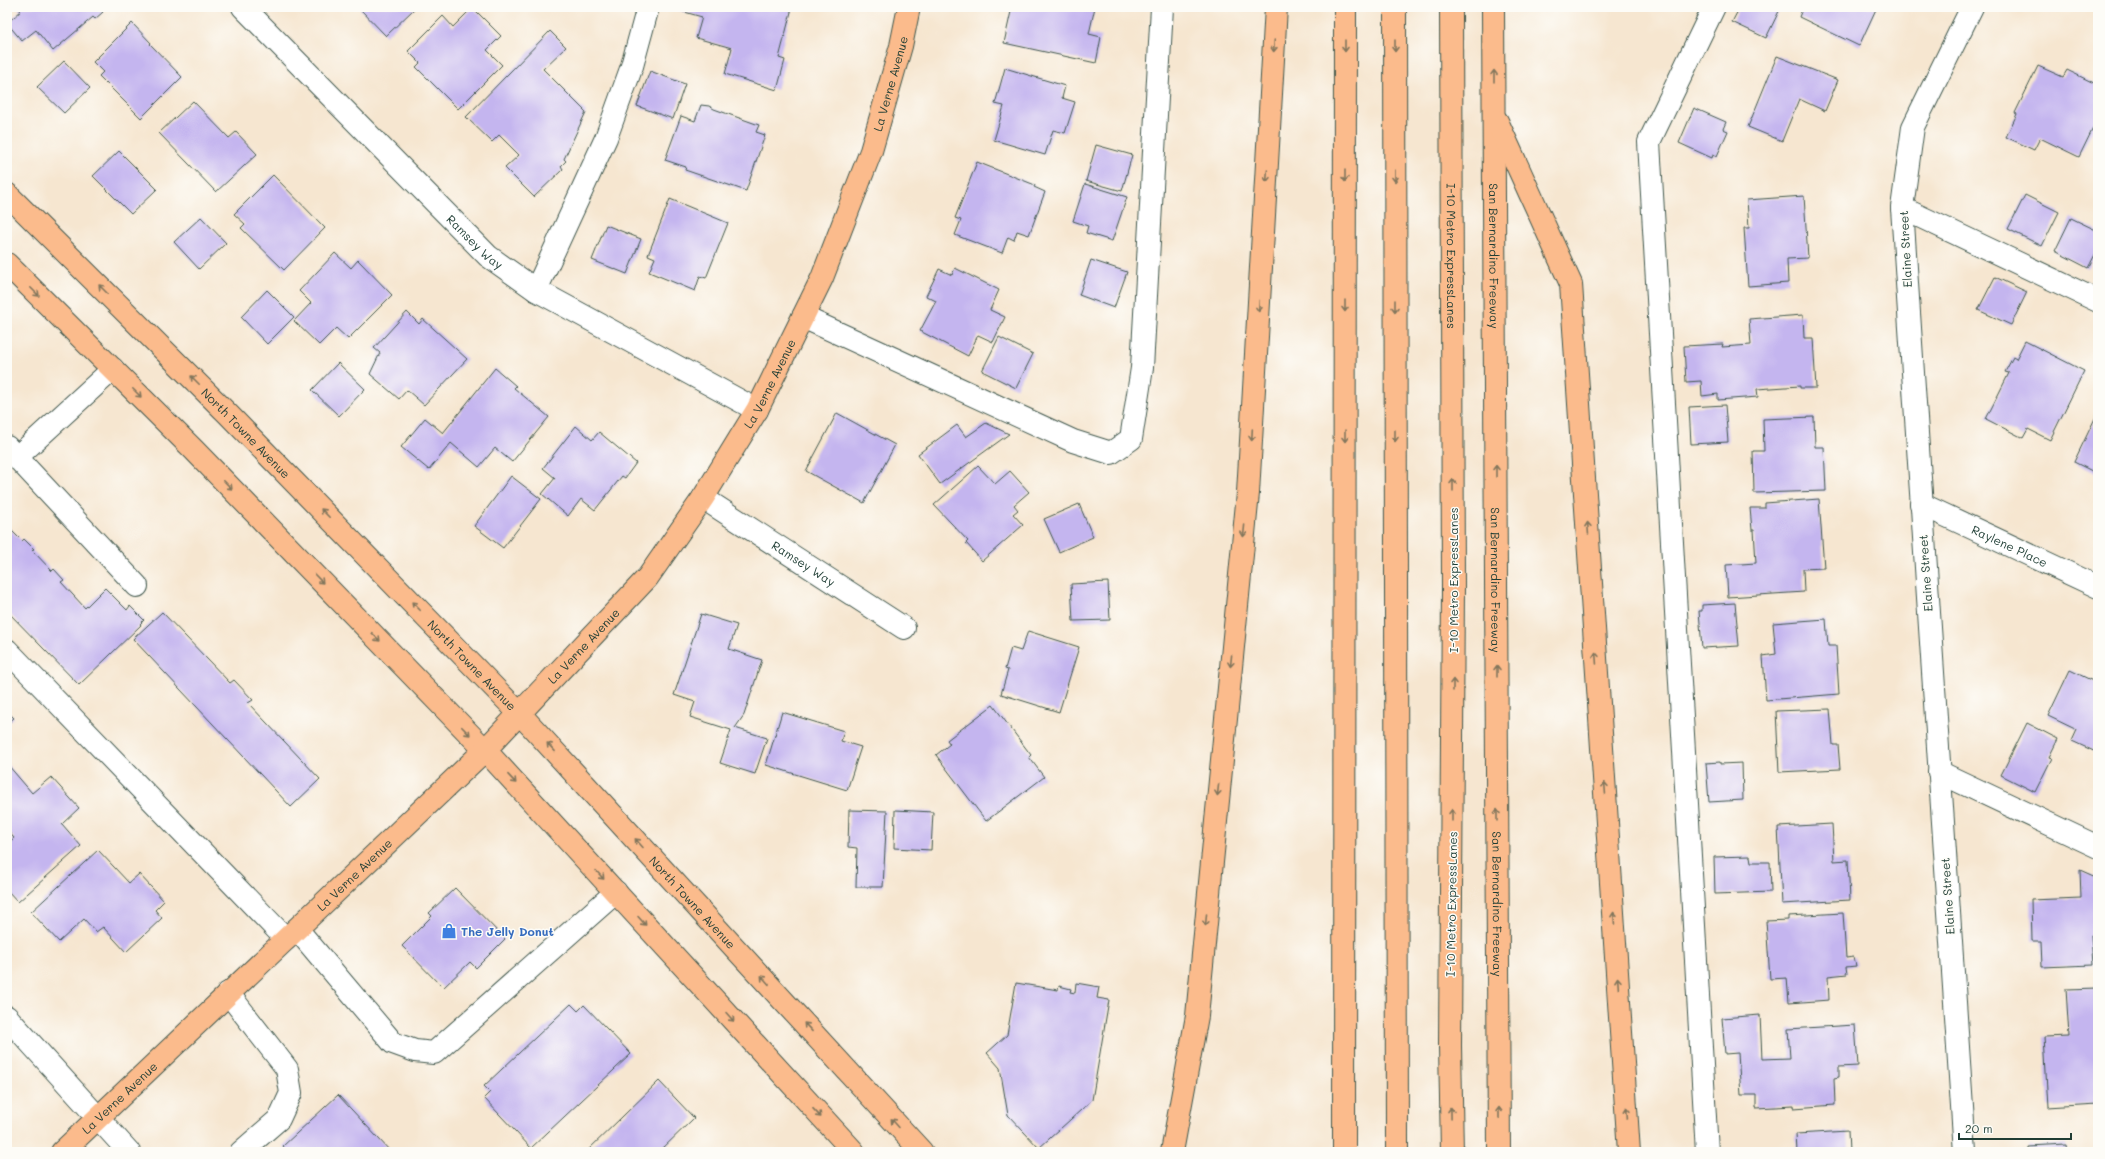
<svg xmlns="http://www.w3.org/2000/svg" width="2105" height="1159" viewBox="0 0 2105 1159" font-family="Mali,sans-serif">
<rect width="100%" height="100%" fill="#fdfcf7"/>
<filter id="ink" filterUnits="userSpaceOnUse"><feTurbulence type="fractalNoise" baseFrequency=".025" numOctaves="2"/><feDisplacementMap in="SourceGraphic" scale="8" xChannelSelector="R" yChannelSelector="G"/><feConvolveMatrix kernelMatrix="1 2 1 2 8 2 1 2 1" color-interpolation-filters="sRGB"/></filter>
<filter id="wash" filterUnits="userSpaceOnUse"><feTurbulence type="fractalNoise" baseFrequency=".012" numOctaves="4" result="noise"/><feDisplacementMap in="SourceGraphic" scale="16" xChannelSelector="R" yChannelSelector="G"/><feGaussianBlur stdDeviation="0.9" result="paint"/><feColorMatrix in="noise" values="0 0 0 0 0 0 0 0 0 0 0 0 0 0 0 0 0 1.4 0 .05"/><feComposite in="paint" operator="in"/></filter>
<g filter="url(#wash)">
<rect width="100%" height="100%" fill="#f6e6d0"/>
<g id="blocks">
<g fill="#c4b5ef">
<polygon points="17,7 99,7 103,12 95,19 93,17 53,51 36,30 22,41 7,23 21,11"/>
<polygon points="362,7 416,7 386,36 360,9"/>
<polygon points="468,7 480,7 476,11 501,36 487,50 502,65 458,109 416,67 420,63 408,51 443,16 453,27 470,10"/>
<polygon points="667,7 792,8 779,58 785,60 777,90 725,74 732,48 696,38 702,17"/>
<polygon points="1012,7 1095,7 1089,34 1101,37 1096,63 1004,43"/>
<polygon points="1740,7 1781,7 1766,38 1732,22"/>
<polygon points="1803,7 1877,7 1859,46 1799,17"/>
<polygon points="132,23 151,43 150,44 182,77 141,118 99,76 103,72 93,62"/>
<polygon points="550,31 566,47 543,69 586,112 564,159 566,161 561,166 563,169 534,197 505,168 519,155 499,135 492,142 466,117"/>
<polygon points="1777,56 1838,80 1825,111 1799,99 1782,141 1748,127"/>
<polygon points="64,61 90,88 64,113 37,87"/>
<polygon points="2038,66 2063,77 2067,70 2098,85 2098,118 2079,157 2040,138 2034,150 2006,137 2017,114 2015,113"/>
<polygon points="1005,68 1065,86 1062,98 1075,102 1065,133 1053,130 1045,155 994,140 1004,106 995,104"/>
<polygon points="650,71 685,84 673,119 637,106"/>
<polygon points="193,101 229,138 236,132 257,154 216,192 159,133"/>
<polygon points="701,105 709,106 714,109 759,125 756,132 765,135 746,191 685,170 686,167 665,160 681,116 695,121"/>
<polygon points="1694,108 1726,122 1723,129 1728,131 1717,156 1713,154 1712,158 1679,143"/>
<polygon points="1096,145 1132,155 1122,191 1086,181"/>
<polygon points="119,151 157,189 131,214 93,176"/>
<polygon points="977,162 1035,185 1034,187 1045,192 1029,235 1017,231 1014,240 1008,237 1002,253 955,235 961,220 955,218"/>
<polygon points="273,175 325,228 284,270 241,228 245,224 234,214"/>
<polygon points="1085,184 1127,197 1112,241 1086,233 1088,226 1073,221"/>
<polygon points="2025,195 2059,212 2042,246 2008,229"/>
<polygon points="1804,196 1808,258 1787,259 1788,283 1748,286 1744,228 1749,228 1747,200"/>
<polygon points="670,199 728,223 706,278 700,276 695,291 649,272 655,258 648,255"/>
<polygon points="201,217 226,243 199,269 174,242"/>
<polygon points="2071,218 2098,231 2098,249 2088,268 2055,251"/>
<polygon points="606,225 641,239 627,274 592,260"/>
<polygon points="335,253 351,268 358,260 392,295 348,339 336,328 319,345 294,321 311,303 299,291"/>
<polygon points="1091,260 1127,272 1114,308 1079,295"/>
<polygon points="955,268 999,290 990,310 1005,317 993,342 978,335 968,356 920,331 936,301 926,296 939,269 952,275"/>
<polygon points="1995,277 2027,292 2011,325 1978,310"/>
<polygon points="267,290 294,317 267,344 241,317"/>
<polygon points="407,312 419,324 423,319 467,359 424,405 407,390 399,399 370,374 380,353 374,348"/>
<polygon points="1803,315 1804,338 1813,338 1816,388 1800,388 1800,386 1757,389 1758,397 1718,400 1718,394 1702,396 1701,381 1686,382 1684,346 1723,344 1722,347 1751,345 1749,319"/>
<polygon points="999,337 1033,354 1016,388 982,371"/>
<polygon points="2025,341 2084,371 2050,440 2028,429 2023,438 1986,419 2009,373 2005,372 2013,357 2016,359"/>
<polygon points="338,363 365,389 339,416 312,390"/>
<polygon points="495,368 516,386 514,388 549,417 512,462 495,448 479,467 451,443 429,470 401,447 425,418 443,433"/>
<polygon points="1725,405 1728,442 1691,444 1689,407"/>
<polygon points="2098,412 2098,474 2074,462"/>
<polygon points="837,413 895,445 864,503 806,471"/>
<polygon points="1814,417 1815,447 1824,447 1826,491 1754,493 1753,451 1764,451 1763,419"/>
<polygon points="986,423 1009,434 940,484 918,454 957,425 966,437"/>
<polygon points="576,426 592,440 599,432 636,463 625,478 622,476 595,510 581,499 568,516 542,494 555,478 543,468"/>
<polygon points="978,466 995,484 1010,471 1029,492 1014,505 1018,510 1013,514 1023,525 982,561 966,543 968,541 934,505"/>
<polygon points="511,476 541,499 503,548 474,526"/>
<polygon points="1819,499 1824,568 1803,569 1804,592 1728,597 1726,565 1756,563 1754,530 1752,530 1750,508 1765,508 1765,503"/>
<polygon points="1079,504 1093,537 1059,552 1044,519"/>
<polygon points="7,526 22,541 24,539 34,549 32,550 52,571 54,569 64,580 61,582 85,608 105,588 127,610 130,606 144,620 140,624 141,625 79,685 7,611"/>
<polygon points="1108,582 1110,620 1073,621 1071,584"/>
<polygon points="1735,603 1739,646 1702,648 1699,611 1702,611 1702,605"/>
<polygon points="162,612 230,683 234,680 253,700 248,703 320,779 291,807 133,639"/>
<polygon points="701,614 737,625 729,649 762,660 744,715 735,728 767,738 755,774 720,763 731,730 690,717 695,702 674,695"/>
<polygon points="1826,619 1828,646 1836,646 1839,694 1766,700 1763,656 1776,654 1773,623"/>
<polygon points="1028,631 1079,647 1059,712 1001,694 1008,670 1005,669 1011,648 1021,651"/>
<polygon points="2070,670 2097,683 2098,680 2098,753 2072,741 2077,730 2048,716"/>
<polygon points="993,705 1031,755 1029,757 1044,777 986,821 936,755 950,744 947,740"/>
<polygon points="1830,709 1833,745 1838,745 1840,769 1779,772 1776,711"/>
<polygon points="7,711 14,718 7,724"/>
<polygon points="782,712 844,731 841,741 861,747 847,790 766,765"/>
<polygon points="2027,723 2058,739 2049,757 2052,758 2035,792 2001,775"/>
<polygon points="1720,762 1720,764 1742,763 1743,800 1709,802 1706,763"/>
<polygon points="8,765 32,793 51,777 79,808 62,824 81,846 18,902 7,890 7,844 14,838 7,830"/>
<polygon points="849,810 887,811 883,887 856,887 857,848 848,847"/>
<polygon points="895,810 933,812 931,850 894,848"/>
<polygon points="1832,824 1834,861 1848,860 1850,900 1782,904 1778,827"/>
<polygon points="98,850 129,883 139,874 164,901 155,910 162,918 126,952 103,927 96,932 84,919 59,942 31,912"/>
<polygon points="1750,856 1751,862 1770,862 1771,892 1715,894 1714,857"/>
<polygon points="2080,870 2098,878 2098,934 2091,935 2093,965 2042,967 2041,941 2032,941 2031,900 2081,898"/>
<polygon points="455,888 505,939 476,968 470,962 443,988 402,946 432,916 429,913"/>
<polygon points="1843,913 1846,958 1854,957 1856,966 1846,967 1847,974 1828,976 1829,1000 1789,1003 1787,978 1770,979 1766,921 1788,920 1788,916"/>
<polygon points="1016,983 1058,990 1059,986 1071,989 1070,992 1075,993 1076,983 1099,987 1097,998 1109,1000 1092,1100 1039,1148 1008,1115 1000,1068 987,1053 1007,1035"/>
<polygon points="2098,988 2098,1104 2048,1107 2044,1037 2069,1036 2066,989"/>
<polygon points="571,1004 578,1011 584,1005 631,1054 531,1148 484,1098 490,1092 484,1086"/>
<polygon points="1760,1015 1762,1059 1790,1058 1788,1029 1855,1025 1858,1066 1839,1067 1839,1077 1834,1078 1835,1105 1794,1108 1794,1106 1756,1108 1756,1095 1741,1095 1738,1053 1725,1054 1722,1018"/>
<polygon points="659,1081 694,1118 659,1152 586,1152"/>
<polygon points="338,1095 391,1152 288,1152 283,1146"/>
<polygon points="1848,1131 1849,1152 1797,1152 1796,1134"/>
<polygon points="2066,1144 2067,1152 2029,1152 2029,1146"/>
</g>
</g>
</g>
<g filter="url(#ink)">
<use href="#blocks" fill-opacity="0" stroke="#3f564b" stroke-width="1"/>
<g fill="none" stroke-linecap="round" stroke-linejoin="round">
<g stroke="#3f564b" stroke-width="24">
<g id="minor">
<path id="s1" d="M243,7L488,256L536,290L757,410"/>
<polyline points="1902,208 2098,301"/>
<polyline points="536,290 606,138 632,66 648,7"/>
<polyline points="803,317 1073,441 1111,453 1131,439 1142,368 1162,7"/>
<polyline points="7,447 137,586"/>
<polyline points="17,457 113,369"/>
<path id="s2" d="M703,498L904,628"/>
<path id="s3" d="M1921,504L2098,587"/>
<polyline points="7,650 286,939"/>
<polyline points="1939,772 2098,847"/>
<polyline points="297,929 393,1043 415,1051 434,1053 616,892"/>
<polyline points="228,993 287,1069 291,1093 279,1119 241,1152"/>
<polyline points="7,1017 129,1152"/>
<polyline points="1707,1152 1649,142 1714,7"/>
<polyline points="1965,1152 1902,208 1913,127 1972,7"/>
</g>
</g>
<g stroke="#3f564b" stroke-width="24">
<g id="major">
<path id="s4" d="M7,194L228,414L521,715L922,1152"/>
<polyline points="7,264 194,450 485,750 854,1152"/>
<path id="s5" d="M62,1152L485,750L648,577L703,498L757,410L822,278L871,151L901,46L909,7"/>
</g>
</g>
<g stroke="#3f564b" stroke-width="24">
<g id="highway">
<polyline points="1395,7 1397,1152"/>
<path id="s6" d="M1451,7L1453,587L1450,1046L1452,1152"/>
<path id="s7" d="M1493,7L1499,1152"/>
<polyline points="1497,121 1571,284 1629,1152"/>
<polyline points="1172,1152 1197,1016 1248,493 1276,7"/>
<polyline points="1344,1152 1345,7"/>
</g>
</g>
<use href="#minor" stroke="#fff" stroke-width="22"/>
<use href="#major" stroke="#fbbb8c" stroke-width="22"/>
<use href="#highway" stroke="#fbbb8c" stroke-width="22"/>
</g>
<defs><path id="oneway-shaft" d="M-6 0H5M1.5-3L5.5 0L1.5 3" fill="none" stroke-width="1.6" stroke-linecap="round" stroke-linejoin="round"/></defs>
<g stroke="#82765c">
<use href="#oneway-shaft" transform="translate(1274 46) rotate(93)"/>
<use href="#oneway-shaft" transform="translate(1345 46) rotate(90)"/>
<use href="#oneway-shaft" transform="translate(1395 46) rotate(90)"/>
<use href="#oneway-shaft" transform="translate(1494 76) rotate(-90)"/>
<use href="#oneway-shaft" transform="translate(1267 176) rotate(93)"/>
<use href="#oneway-shaft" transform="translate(1345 176) rotate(90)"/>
<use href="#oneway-shaft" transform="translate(1395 176) rotate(90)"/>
<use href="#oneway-shaft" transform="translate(103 289) rotate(-135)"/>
<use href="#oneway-shaft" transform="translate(35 292) rotate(45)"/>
<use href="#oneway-shaft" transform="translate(1259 306) rotate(93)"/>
<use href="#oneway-shaft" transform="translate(1345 306) rotate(90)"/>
<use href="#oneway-shaft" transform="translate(1395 306) rotate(90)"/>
<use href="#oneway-shaft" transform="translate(195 380) rotate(-135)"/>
<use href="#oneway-shaft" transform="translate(137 393) rotate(45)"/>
<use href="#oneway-shaft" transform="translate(1252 435) rotate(93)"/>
<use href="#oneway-shaft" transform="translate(1345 436) rotate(90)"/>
<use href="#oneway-shaft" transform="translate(1395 436) rotate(90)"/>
<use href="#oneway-shaft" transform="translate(1496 471) rotate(-90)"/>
<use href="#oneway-shaft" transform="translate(228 485) rotate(46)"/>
<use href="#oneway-shaft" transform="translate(1453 485) rotate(-90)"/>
<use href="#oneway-shaft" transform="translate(325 513) rotate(-134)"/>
<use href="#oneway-shaft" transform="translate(1588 528) rotate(-94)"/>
<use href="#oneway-shaft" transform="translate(1244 531) rotate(96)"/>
<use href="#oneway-shaft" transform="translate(319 579) rotate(46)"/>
<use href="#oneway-shaft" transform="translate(416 606) rotate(-134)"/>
<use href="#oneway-shaft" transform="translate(376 637) rotate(46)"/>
<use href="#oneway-shaft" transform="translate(1596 658) rotate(-94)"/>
<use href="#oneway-shaft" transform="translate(1231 661) rotate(96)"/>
<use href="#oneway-shaft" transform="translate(1497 671) rotate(-90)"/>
<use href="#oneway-shaft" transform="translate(1453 685) rotate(-90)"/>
<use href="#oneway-shaft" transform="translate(466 731) rotate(46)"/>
<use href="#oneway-shaft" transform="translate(551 747) rotate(-133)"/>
<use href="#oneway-shaft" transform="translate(512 779) rotate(47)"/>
<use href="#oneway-shaft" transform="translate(1605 788) rotate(-94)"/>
<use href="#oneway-shaft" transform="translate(1218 790) rotate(96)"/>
<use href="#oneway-shaft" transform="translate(1452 815) rotate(-90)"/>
<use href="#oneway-shaft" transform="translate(1497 815) rotate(-90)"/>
<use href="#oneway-shaft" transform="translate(639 843) rotate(-132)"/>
<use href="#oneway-shaft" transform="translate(600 875) rotate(48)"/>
<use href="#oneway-shaft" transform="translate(1614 918) rotate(-94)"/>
<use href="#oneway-shaft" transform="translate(1206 920) rotate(95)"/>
<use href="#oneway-shaft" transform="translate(642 921) rotate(48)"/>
<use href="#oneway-shaft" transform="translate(765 980) rotate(-132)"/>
<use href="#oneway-shaft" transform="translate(1618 983) rotate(-94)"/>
<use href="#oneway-shaft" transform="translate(730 1017) rotate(48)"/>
<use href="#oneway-shaft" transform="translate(808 1027) rotate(-133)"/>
<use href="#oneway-shaft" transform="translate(817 1113) rotate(47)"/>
<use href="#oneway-shaft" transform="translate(1451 1113) rotate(-91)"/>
<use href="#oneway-shaft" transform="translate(1499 1113) rotate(-90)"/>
<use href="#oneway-shaft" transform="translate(1627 1113) rotate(-94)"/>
<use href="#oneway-shaft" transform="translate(895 1123) rotate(-132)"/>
</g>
</g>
<defs>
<g id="shop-bare" transform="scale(1.2)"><path d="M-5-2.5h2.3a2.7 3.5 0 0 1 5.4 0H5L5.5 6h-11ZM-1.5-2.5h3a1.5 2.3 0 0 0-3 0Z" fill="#3f7fe0" stroke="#fdfcf7" stroke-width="2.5" paint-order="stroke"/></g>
</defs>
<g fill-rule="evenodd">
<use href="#shop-bare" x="449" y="931"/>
</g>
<g text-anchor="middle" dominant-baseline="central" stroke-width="3" stroke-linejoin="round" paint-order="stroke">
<g font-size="12" fill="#1f3d34" stroke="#fdfcf7">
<text stroke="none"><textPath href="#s5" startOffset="1374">La Verne Avenue</textPath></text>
<text stroke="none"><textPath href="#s1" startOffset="330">Ramsey Way</textPath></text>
<text transform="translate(1905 249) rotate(-93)">Elaine Street</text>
<text stroke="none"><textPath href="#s6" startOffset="249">I-10 Metro ExpressLanes</textPath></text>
<text stroke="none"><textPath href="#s7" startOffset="249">San Bernardino Freeway</textPath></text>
<text stroke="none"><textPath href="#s5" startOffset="1050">La Verne Avenue</textPath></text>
<text stroke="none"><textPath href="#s4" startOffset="338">North Towne Avenue</textPath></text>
<text stroke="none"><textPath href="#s3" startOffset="98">Raylene Place</textPath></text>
<text stroke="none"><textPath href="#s2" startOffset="120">Ramsey Way</textPath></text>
<text transform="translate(1925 573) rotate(-94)">Elaine Street</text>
<text stroke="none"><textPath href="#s7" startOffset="573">San Bernardino Freeway</textPath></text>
<text transform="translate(1453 580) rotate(-90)">I-10 Metro ExpressLanes</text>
<text stroke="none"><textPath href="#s5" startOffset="727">La Verne Avenue</textPath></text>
<text stroke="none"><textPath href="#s4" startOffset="662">North Towne Avenue</textPath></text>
<text stroke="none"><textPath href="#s5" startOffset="403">La Verne Avenue</textPath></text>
<text transform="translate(1947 896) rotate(-94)">Elaine Street</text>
<text stroke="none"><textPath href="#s4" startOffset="986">North Towne Avenue</textPath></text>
<text stroke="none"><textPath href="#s7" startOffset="897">San Bernardino Freeway</textPath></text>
<text transform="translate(1451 904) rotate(-89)">I-10 Metro ExpressLanes</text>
<text stroke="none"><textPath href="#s5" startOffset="79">La Verne Avenue</textPath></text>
</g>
<g font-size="12" font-weight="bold" fill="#366cbe" stroke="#fdfcf7" text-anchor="start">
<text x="461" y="931">The Jelly Donut</text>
</g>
</g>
<rect width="2105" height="1159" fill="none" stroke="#fdfcf7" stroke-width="24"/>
<path d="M1959 1133v6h112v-6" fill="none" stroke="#1f3d34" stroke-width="2"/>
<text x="1965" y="1133" font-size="12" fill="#1f3d34" stroke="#fdfcf7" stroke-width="3" paint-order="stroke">20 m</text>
</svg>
